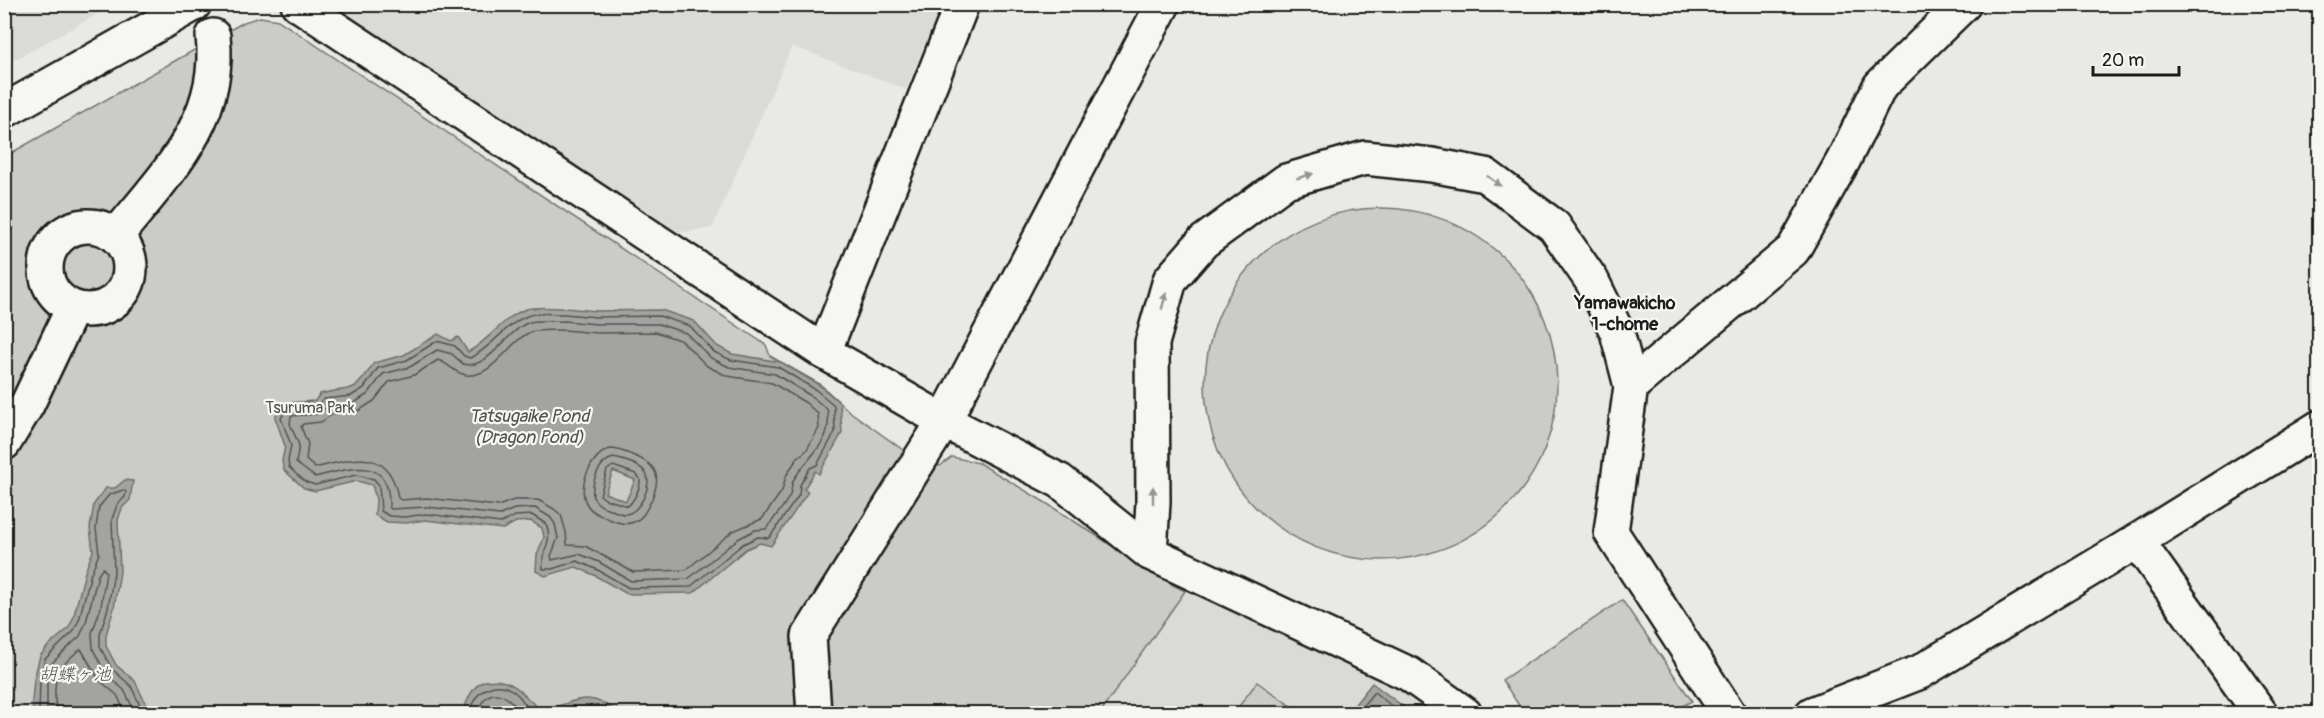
<svg xmlns="http://www.w3.org/2000/svg" width="2324" height="718" viewBox="0 0 2324 718" font-family="Pangolin,'Klee One',sans-serif">
<rect width="100%" height="100%" fill="#e9e9e5"/>
<filter id="ink" filterUnits="userSpaceOnUse"><feTurbulence type="fractalNoise" baseFrequency=".0167" numOctaves="2"/><feDisplacementMap in="SourceGraphic" scale="12" xChannelSelector="R" yChannelSelector="G"/><feConvolveMatrix kernelMatrix="1 2 1 2 8 2 1 2 1" color-interpolation-filters="sRGB"/></filter>
<g filter="url(#ink)">
<g fill="#dadad6">
<polygon points="5,4 114,4 114,5 5,65"/>
<polygon points="334,5 941,5 906,89 792,46 712,228 676,233 397,51"/>
<polygon points="1185,591 1365,670 1410,696 1431,713 1100,714"/>
</g>
<g fill="#cbcbc7" stroke="#747472" stroke-width="1.5">
<polygon points="260,17 278,20 766,345 770,356 820,384 849,411 906,452 940,466 952,457 979,463 1046,503 1171,584 1185,591 1100,713 5,713 4,157 244,22"/>
<circle cx="1381" cy="384" r="176"/>
<polygon points="1622,600 1692,701 1669,713 1524,713 1502,680"/>
<polygon points="1257,682 1301,713 1234,713"/>
</g>
<g fill="#a3a3a1" stroke="#6d6d6c" stroke-width="1.5" fill-rule="evenodd">
<path d="M565,308L597,311L661,310L694,321L717,346L732,354L781,362L819,385L840,403L842,433L819,474L815,471L804,489L808,492L771,546L760,543L746,549L693,593L627,594L594,575L576,567L545,576L536,571L537,555L544,537L542,528L531,521L516,522L503,529L425,520L406,523L387,522L375,515L376,499L372,485L357,481L315,491L304,488L284,470L282,461L285,446L275,417L283,403L315,401L320,394C354,385 351,398 374,363L404,355L438,334L451,341L458,337L468,352C489,341 503,317 526,309C537,306 553,308 565,308ZM613,471L635,480L626,501L605,493Z"/>
<polygon points="125,480 133,481 130,500 122,508 118,520 120,572 114,608 106,635 106,646 116,665 135,681 150,713 33,713 32,701 34,679 40,656 49,645 68,629 73,619 85,572 93,551 90,528 94,504 106,488 115,488"/>
<path d="M497,680C524,685 523,700 544,711C575,701 589,689 618,713H463C465,704 472,687 482,682C485,680 493,681 497,680Z"/>
<polygon points="1372,683 1412,713 1348,713"/>
</g>
<g fill="none" stroke-linecap="round" stroke-linejoin="round">
<g stroke="#525251" stroke-width="1.5">
<path d="M564,314L597,317L659,316L690,326L714,352L731,360L778,367L816,390L834,405L835,432L817,465L810,468L800,485L799,495L769,538L758,537L743,544L690,587L629,588L596,569L577,561L552,569H543C540,551 554,543 546,524L532,515L515,516L501,523L426,514L405,517L389,516L381,511L379,485L374,479L356,475L315,485L306,482L296,474L289,467L288,461L291,445L281,418L287,409L316,406L324,399L351,396L364,388L378,368L407,360L437,341L455,346L464,356L470,358C492,348 504,325 527,316C537,312 553,314 564,314Z"/>
<path d="M564,321L597,324H658L686,333L711,358L729,367L775,374L811,396L827,409C835,443 806,456 793,481C791,486 792,490 790,495C784,507 774,518 766,529L755,530L738,539L688,579L631,581L599,562L579,554L552,560L551,556L558,538L555,524L550,517L535,508L514,509L500,515L427,507L391,509L389,507C391,453 348,469 315,477L296,463L299,445L290,424L291,416L317,414L329,406L354,403L368,394L383,374L410,367L437,350L452,354L463,364C489,371 507,329 530,322C540,320 554,322 564,321Z"/>
<path d="M564,330L597,333L656,332L682,341L707,366L727,376L772,383L806,403L818,414L819,428L806,451L798,457L786,476L782,491L762,519L733,531L686,570L633,572L585,546L567,545L566,532L561,515L554,509L538,500H514L498,506L427,498L401,500L398,498C390,446 354,458 315,468L306,460L308,444L301,427L303,424L321,422L333,414L358,411L374,401L389,382L414,375L438,360C448,363 454,373 466,375C494,378 508,341 531,332C540,329 554,331 564,330Z"/>
<path d="M610,449C619,449 625,452 632,455C658,465 662,476 651,501C647,509 643,518 634,522C626,525 619,523 611,520C603,516 593,514 588,506C575,489 591,454 610,449Z"/>
<path d="M614,458C623,460 639,464 645,472C654,483 640,514 625,514C619,514 613,510 607,508C600,506 596,503 593,497C591,482 599,460 614,458Z"/>
<path d="M613,466L636,474L640,479C641,487 634,501 628,506L605,499L600,495L607,470Z"/>
<polyline points="39,714 40,680 45,659 73,632 79,620 91,573 99,554 96,528 99,507 109,495 123,490 126,492 125,497 117,505 112,519 114,572 108,608 100,634 100,647 112,669 131,686 144,714"/>
<polyline points="47,714 47,681 52,663 80,636 86,622 98,575 103,568 106,572 101,607 92,633 93,649 106,674 124,690 136,714"/>
<path d="M56,714C54,679 52,671 81,649L99,680L117,695L126,714"/>
<path d="M469,714C475,688 499,676 519,696C525,703 527,709 535,714"/>
<path d="M477,714C487,682 507,693 522,714"/>
<polyline points="1356,714 1374,692 1402,714"/>
</g>
<g stroke="#1c1c1c" stroke-width="38">
<g id="street">
<circle cx="88" cy="268" r="42"/>
<path d="M116,236C165,175 223,120 213,36"/>
<polyline points="1631,386 1793,250 1843,161 1880,86 1964,4"/>
<polyline points="4,443 27,405 73,308"/>
<polyline points="2137,541 2261,714"/>
<polyline points="1150,553 1153,502 1152,343 1170,280 1203,242 1286,181 1365,158 1432,165 1485,175 1554,226 1592,281 1617,332 1631,386 1611,532 1729,714"/>
<polyline points="814,714 809,636 944,421 1163,4"/>
<polyline points="1812,714 1920,672 2137,541 2320,427"/>
</g>
</g>
<g stroke="#1c1c1c" stroke-width="38">
<g id="secondary">
<polyline points="298,4 824,352 944,421 1060,481 1150,553 1409,674 1465,714"/>
<polyline points="4,111 194,4"/>
<polyline points="824,352 962,4"/>
</g>
</g>
<use href="#street" stroke="#f6f6f2" stroke-width="33"/>
<use href="#secondary" stroke="#f6f6f2" stroke-width="33"/>
</g>
<defs><path id="oneway-solid" d="M-6-.8H1V-3.2L6.5 0L1 3.2V.8H-6Z" transform="scale(1.5)"/></defs>
<g fill="#949492">
<use href="#oneway-solid" transform="translate(1305 176) rotate(-16)"/>
<use href="#oneway-solid" transform="translate(1494 181) rotate(36)"/>
<use href="#oneway-solid" transform="translate(1164 301) rotate(-74)"/>
<use href="#oneway-solid" transform="translate(1153 495) rotate(-90)"/>
</g>
</g>
<g text-anchor="middle" dominant-baseline="central" stroke-width="4.5" stroke-linejoin="round" paint-order="stroke">
<g font-size="16" fill="#51514f" stroke="#f6f6f2">
<text x="310" y="408">Tsuruma Park</text>
</g>
<g font-size="18" font-weight="bold" fill="#1c1c1c" stroke="#f6f6f2">
<text x="1625" y="303">Yamawakicho<tspan x="1625" dy="21">1-chome</tspan></text>
</g>
<g font-size="18" font-style="italic" fill="#525251" stroke="#f6f6f2">
<text x="529" y="416">Tatsugaike Pond<tspan x="529" dy="21">(Dragon Pond)</tspan></text>
<text x="75" y="674">胡蝶ヶ池</text>
</g>
</g>
<rect width="2324" height="718" fill="none" stroke="#f6f6f2" stroke-width="24"/>
<rect x="12" y="12" width="2300" height="694" fill="none" stroke="#1c1c1c" stroke-width="2" filter="url(#ink)"/>
<path d="M2093 66v9h86v-9" fill="none" stroke="#1c1c1c" stroke-width="3"/>
<text x="2102" y="66" font-size="18" fill="#1c1c1c" stroke="#f6f6f2" stroke-width="4.5" paint-order="stroke">20 m</text>
</svg>
